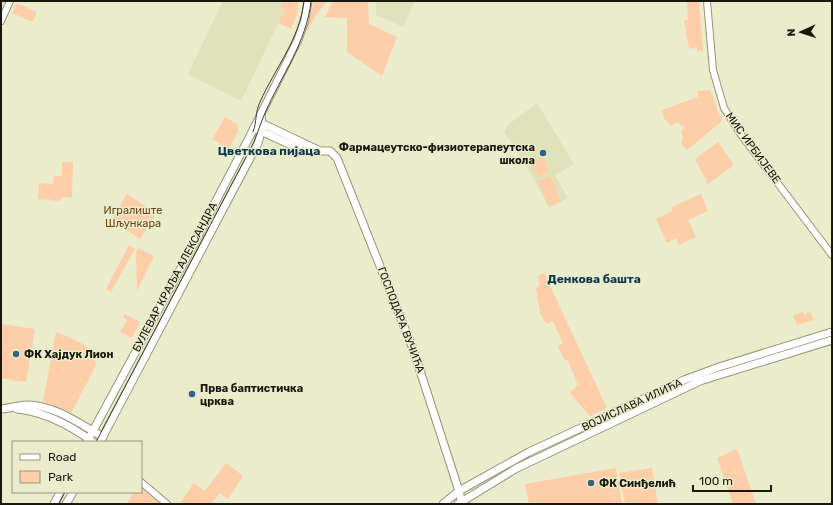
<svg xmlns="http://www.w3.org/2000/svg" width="833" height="505" viewBox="0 0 833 505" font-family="Rubik,sans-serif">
<rect width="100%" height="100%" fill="#eaeccc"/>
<g fill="#dfe2ba">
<polygon points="223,1 282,1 280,7 285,9 241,101 188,74"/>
<polygon points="376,1 415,1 403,27 376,15"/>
<polygon points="537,103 574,164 555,175 568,198 549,208 528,168 504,132 508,125"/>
</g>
<g fill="#fecea8">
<polygon points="282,1 299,1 297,14 291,29 278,23 285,10 280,7"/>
<polygon points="314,1 327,1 316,15 306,34"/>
<polygon points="333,1 371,1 366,2 368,3 369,24 397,37 382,76 347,52 347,18 325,17"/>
<polygon points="683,1 699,2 703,50 697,52 697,47 689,49 684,20 688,20 687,2"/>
<polygon points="17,3 37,12 33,22 12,13"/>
<polygon points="710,90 722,121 687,150 681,144 683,137 681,131 685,128 678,122 671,126 664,118 662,110 698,97 698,91"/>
<polygon points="225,117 237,124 238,132 229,149 212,139"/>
<polygon points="718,142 734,165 708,184 695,159"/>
<polygon points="543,156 549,172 537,178 530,162"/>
<polygon points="62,162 73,162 72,198 64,197 58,201 38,199 39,183 53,184 54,176 62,176"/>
<polygon points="551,176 561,201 549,206 538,181"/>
<polygon points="127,194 156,213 140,239 112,220"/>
<polygon points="701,194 708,211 688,220 696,237 679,245 676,238 667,243 656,219 672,211 672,207"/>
<polygon points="129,245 135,249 111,292 106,289"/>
<polygon points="138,248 154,256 137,291 136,252"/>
<polygon points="544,273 607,408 590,416 570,393 578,385 568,361 564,359 558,346 563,343 553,321 546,324 540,313 536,288 540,285 538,276"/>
<polygon points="803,311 804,315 810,312 814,320 797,325 793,316"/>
<polygon points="125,314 140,322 132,338 120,332 127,320 123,317"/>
<polygon points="1,324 35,329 26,382 1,378"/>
<path d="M56,332C72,339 96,345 96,365L71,413L43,401Z"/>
<polygon points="737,449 756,504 733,504 717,458"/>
<polygon points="226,463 243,476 228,499 220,493 211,504 179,504 194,483 205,491"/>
<polygon points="616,468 622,504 529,504 525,484"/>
<polygon points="652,468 658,504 625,504 619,473"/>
<polygon points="141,487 162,504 127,504 134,492 141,492"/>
</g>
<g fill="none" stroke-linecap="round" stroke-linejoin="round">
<g stroke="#949678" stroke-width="8">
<g id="tertiary">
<polyline points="707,1 713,70 724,108 742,136 832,255"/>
<polyline points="1,21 10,1"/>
<polyline points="141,482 167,504"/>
</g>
</g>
<g stroke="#949678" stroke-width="9">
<g id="secondary">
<polyline points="259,122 318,150"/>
<polyline points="254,128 304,151 330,151 337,158 413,349 459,491 462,504"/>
<path d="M1,409C10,408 20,405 29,405C56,406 80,424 103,437"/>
<path d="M17,409C46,412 70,425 93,442"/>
<polyline points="87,442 190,251 254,128 298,40 305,20 308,1"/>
<polyline points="100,442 258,143 262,128 261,114"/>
<polyline points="54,504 60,492"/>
<polyline points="66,504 73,492"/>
<polyline points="443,504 459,491 529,452 684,380 719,367 832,332"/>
<polyline points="458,504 517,468 700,381 832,340"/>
</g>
</g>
<use href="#tertiary" stroke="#fff" stroke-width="6"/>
<use href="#secondary" stroke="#fff" stroke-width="7"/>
<g stroke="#3e3e30" stroke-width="1">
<path d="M253,132C257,122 255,112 260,102C275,68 300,39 304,1"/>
<path d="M96,442L254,142C258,132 261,122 265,113C281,76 307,42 311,1"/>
<polyline points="59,504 65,492"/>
</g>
</g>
<g fill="#306481" stroke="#eaeccc" stroke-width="1.5">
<circle cx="543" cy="153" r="4"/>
<circle cx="16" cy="354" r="4"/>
<circle cx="192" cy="394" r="4"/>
<circle cx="591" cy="483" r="4"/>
</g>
<g text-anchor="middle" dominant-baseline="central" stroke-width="3" stroke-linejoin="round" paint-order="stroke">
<g font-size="11" font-weight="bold" fill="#18180d" stroke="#eaeccc" text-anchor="start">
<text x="535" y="147" text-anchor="end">Фармацеутско-физиотерапеутска<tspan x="535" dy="13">школа</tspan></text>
<text x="24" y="354">ФК Хајдук Лион</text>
<text x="200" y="388">Прва баптистичка<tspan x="200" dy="13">црква</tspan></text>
<text x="599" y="483">ФК Синђелић</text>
</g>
<g font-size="11" fill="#18180d" stroke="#eaeccc">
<text transform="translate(753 148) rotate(54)">МИС ИРБИЈЕВЕ</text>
<text transform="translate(175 277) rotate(-62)">БУЛЕВАР КРАЉА АЛЕКСАНДРА</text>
<text transform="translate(401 320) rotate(69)">ГОСПОДАРА ВУЧИЋА</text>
<text transform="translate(632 405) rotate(-25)">ВОЈИСЛАВА ИЛИЋА</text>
</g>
<g font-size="11" fill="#714318" stroke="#eaeccc">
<text x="133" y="210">Игралиште<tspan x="133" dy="13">Шљункара</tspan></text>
</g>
<g font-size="12" font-weight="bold" fill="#0c384e" stroke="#eaeccc">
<text x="269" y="151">Цветкова пијаца</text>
<text x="594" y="279">Денкова башта</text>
</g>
</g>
<rect width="833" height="505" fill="none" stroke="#18180d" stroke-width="4"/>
<rect x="12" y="441" width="130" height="52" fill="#eaeccc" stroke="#969780"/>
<rect x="20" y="454" width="20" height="6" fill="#ffffff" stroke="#969780"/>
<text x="48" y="461" font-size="12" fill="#18180d">Road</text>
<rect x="20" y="471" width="20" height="12" fill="#fecea8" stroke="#969780"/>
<text x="48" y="481" font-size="12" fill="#18180d">Park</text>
<g transform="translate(801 32) rotate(267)" stroke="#eaeccc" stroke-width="3" paint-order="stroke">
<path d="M0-3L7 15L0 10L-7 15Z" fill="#18180d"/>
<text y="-6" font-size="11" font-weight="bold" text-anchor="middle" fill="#18180d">N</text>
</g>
<path d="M693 485v6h78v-6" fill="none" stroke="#18180d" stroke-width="2"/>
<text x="699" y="485" font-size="12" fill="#18180d" stroke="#eaeccc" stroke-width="3" paint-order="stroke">100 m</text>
</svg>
